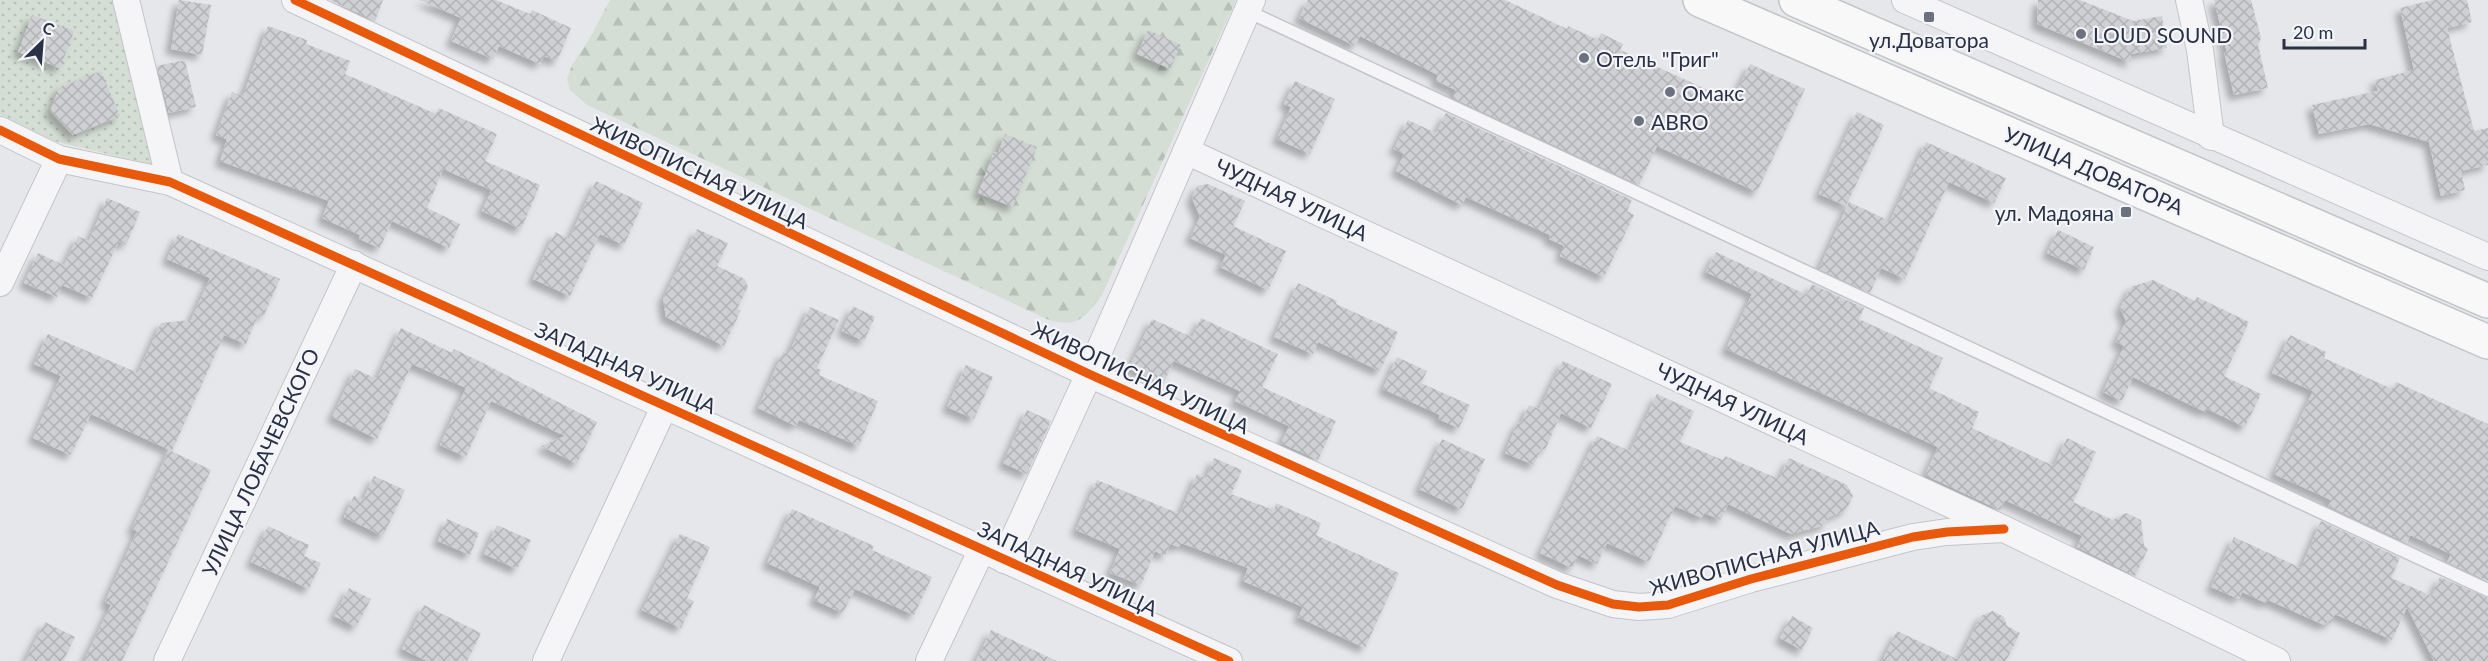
<svg xmlns="http://www.w3.org/2000/svg" width="2488" height="661" viewBox="0 0 2488 661" font-family="Lato,sans-serif">
<defs>
<pattern id="grass-dots" width="8" height="8" patternUnits="userSpaceOnUse" patternTransform="scale(1.5)"><rect width="8" height="8" fill="#d4ded5"/><path d="M2 2h.1M6 6h.1" fill="none" stroke="#b6bfb8" stroke-width="1.8" stroke-linecap="round"/></pattern>
<pattern id="forest-firs" width="22" height="20" patternUnits="userSpaceOnUse" patternTransform="scale(1.5)"><rect width="22" height="20" fill="#d4ded5"/><path d="M5 1l3.5 6h-7zM16 11l3.5 6h-7z" fill="#b6bfb8"/></pattern>
<pattern id="building-cross-hatch" width="8" height="8" patternUnits="userSpaceOnUse" patternTransform="scale(1.5)"><rect width="8" height="8" fill="#cfd0d4"/><path d="M0 0l8 8M0 8l8-8" fill="none" stroke="#b2b3b7"/></pattern>
<filter id="shadow"><feDropShadow dx="-5.5" dy="5.5" stdDeviation="3" flood-color="#0004"/></filter>
</defs>
<rect width="100%" height="100%" fill="#e5e7ea"/>
<polygon fill="url(#grass-dots)" points="0,0 130,0 166,168 54,141 0,115"/>
<path fill="url(#forest-firs)" d="M610,0H1236L1102,295C1085,318 1078,328 1049,320L587,105L570,90L567,79L572,65L590,38Z"/>
<g fill="url(#building-cross-hatch)" filter="url(#shadow)">
<polygon points="179,0 211,5 202,55 171,49"/>
<polygon points="330,0 383,0 375,21"/>
<polygon points="420,0 496,0 530,14 532,10 571,28 557,61 544,56 540,64 499,46 493,59 451,41 461,18"/>
<polygon points="1308,0 1505,0 1567,29 1568,26 1598,40 1601,33 1623,44 1620,50 1732,101 1750,64 1805,89 1757,192 1657,146 1639,185 1453,98 1456,90 1436,81 1438,75 1360,36 1355,46 1299,18"/>
<polygon points="2038,0 2080,0 2133,21 2162,16 2167,48 2130,54 2132,63 2037,24"/>
<polygon points="2214,0 2251,0 2261,38 2258,45 2268,88 2234,95 2224,52 2227,52"/>
<polygon points="2433,0 2467,0 2472,22 2447,28 2474,131 2488,128 2488,165 2461,171 2465,190 2441,196 2429,142 2369,124 2319,134 2312,105 2378,91 2375,80 2414,70 2400,8"/>
<polygon points="32,15 74,31 60,68 18,52"/>
<polygon points="268,26 307,40 306,44 350,61 345,74 436,114 439,108 497,134 485,161 540,185 521,229 482,211 491,190 443,169 427,208 460,224 449,248 392,221 380,248 359,239 360,235 322,218 329,201 220,161 227,139 216,135 232,92 243,96"/>
<polygon points="1148,30 1181,45 1170,69 1137,54"/>
<polygon points="185,60 196,107 169,113 157,66"/>
<polygon points="101,71 120,116 73,135 50,111 59,88"/>
<polygon points="1295,81 1335,99 1310,154 1277,139 1291,107 1284,104"/>
<polygon points="1857,112 1884,125 1846,206 1819,194"/>
<polygon points="1446,113 1632,200 1627,211 1634,215 1604,277 1560,256 1564,246 1549,239 1550,235 1466,197 1462,205 1396,171 1404,154 1394,149 1408,120 1436,133"/>
<polygon points="1005,134 1037,147 1013,207 978,193 994,152 998,153"/>
<polygon points="1926,142 2006,178 1994,203 1949,182 1905,279 1881,268 1870,293 1819,269 1849,202 1890,221"/>
<polygon points="596,181 643,203 624,245 600,234 570,296 533,279 555,232 569,239"/>
<polygon points="1208,184 1245,201 1233,226 1286,251 1268,290 1220,267 1226,255 1190,238 1200,217 1192,198 1197,186"/>
<polygon points="107,198 140,212 126,245 119,241 92,298 62,285 57,297 24,283 38,253 64,265 78,236 89,241"/>
<polygon points="697,229 728,243 717,266 745,279 748,287 737,309 741,310 724,346 666,317 663,299"/>
<polygon points="2058,230 2094,247 2084,270 2047,253"/>
<polygon points="178,234 280,279 264,315 258,315 246,344 224,335 172,451 91,414 71,455 33,438 61,376 34,364 48,334 138,373 161,323 191,320 210,278 167,259"/>
<polygon points="1716,252 1807,295 1812,284 1864,308 1859,319 1943,358 1929,388 1979,412 1972,428 2054,466 2067,438 2096,452 2073,502 2113,520 2126,513 2141,520 2144,545 2148,549 2135,576 2077,547 2082,536 2005,500 2000,510 1925,475 1938,447 1726,349 1752,294 1706,272"/>
<polygon points="2153,280 2195,301 2197,297 2249,322 2224,376 2261,394 2245,427 2207,409 2205,412 2133,377 2122,401 2103,392 2124,346 2116,342 2126,321 2120,308 2131,287"/>
<polygon points="1298,283 1337,301 1336,304 1398,332 1380,371 1318,342 1313,354 1274,337"/>
<polygon points="853,306 875,317 864,341 842,331"/>
<polygon points="810,307 839,320 817,368 821,370 819,375 878,401 859,446 799,420 796,426 758,408 783,352 788,355"/>
<polygon points="1201,318 1278,354 1262,387 1336,421 1318,460 1281,443 1289,426 1235,401 1240,391 1174,361 1163,384 1129,368 1152,319 1192,337"/>
<polygon points="401,328 452,353 454,349 479,361 597,422 577,464 541,446 565,436 491,401 466,457 440,445 466,388 412,364 377,439 332,417 355,369 377,379"/>
<polygon points="2290,335 2326,352 2324,358 2392,389 2396,382 2488,424 2488,581 2447,562 2451,554 2410,535 2407,543 2328,506 2331,500 2274,474 2313,391 2272,373"/>
<polygon points="1397,357 1427,371 1421,383 1470,405 1459,428 1438,419 1440,415 1383,389"/>
<polygon points="1563,361 1612,384 1591,428 1561,413 1545,450 1541,448 1534,465 1505,453 1518,422 1521,423 1529,405 1539,409"/>
<polygon points="966,365 993,377 974,419 947,407"/>
<polygon points="1657,394 1694,411 1680,442 1723,460 1725,456 1779,479 1789,458 1847,485 1853,496 1846,510 1829,517 1825,525 1791,534 1728,504 1721,520 1704,513 1702,518 1675,506 1649,562 1607,543 1597,564 1578,555 1572,568 1540,553 1597,436 1630,451"/>
<polygon points="1027,410 1051,421 1027,474 1003,463"/>
<polygon points="1442,439 1485,459 1462,509 1419,489"/>
<polygon points="169,450 211,470 122,661 84,661 111,605 105,602 137,531 132,529"/>
<polygon points="1214,458 1242,470 1231,494 1274,510 1276,503 1321,523 1316,535 1399,573 1365,648 1298,617 1303,607 1243,581 1248,568 1181,543 1179,547 1170,544 1165,556 1155,551 1141,585 1110,573 1120,549 1076,530 1097,480 1180,514 1197,474 1206,478"/>
<polygon points="374,476 405,490 383,536 344,517 354,496 363,500"/>
<polygon points="792,509 874,546 872,550 932,577 914,615 855,589 843,613 814,600 820,587 767,563"/>
<polygon points="447,519 479,533 470,555 438,541"/>
<polygon points="2321,521 2400,558 2391,578 2432,596 2440,577 2488,598 2488,661 2434,661 2407,607 2392,640 2335,614 2330,624 2326,622 2324,625 2268,600 2266,603 2242,592 2239,599 2211,587 2234,537 2301,568"/>
<polygon points="497,525 531,540 517,569 484,554"/>
<polygon points="268,526 309,545 304,556 321,563 309,589 251,562"/>
<polygon points="680,534 710,547 687,598 694,601 681,628 642,610"/>
<polygon points="349,588 371,599 356,627 334,616"/>
<polygon points="424,605 481,633 467,661 427,661 402,649"/>
<polygon points="1993,611 2004,617 2007,626 2020,633 2006,661 1882,661 1897,631 1959,660 1981,616"/>
<polygon points="1792,616 1813,628 1802,650 1780,638"/>
<polygon points="45,622 75,637 63,661 25,661"/>
<polygon points="991,630 1057,661 976,661"/>
</g>
<g fill="none" stroke-linecap="round" stroke-linejoin="round">
<g stroke="#c3c5c8" stroke-width="15">
<polyline id="lane" points="1247,11 2488,590"/>
</g>
<g stroke="#c3c5c8" stroke-width="28">
<g id="street">
<polyline points="126,0 170,182"/>
<polyline points="295,0 1089,374 1557,585 1613,604 1639,607 1668,605 1751,579 1913,537 1947,532 2004,529"/>
<polyline points="1905,0 2488,257"/>
<polyline points="2189,0 2200,50 2211,137"/>
<polyline points="0,130 59,159 170,182 1229,661"/>
<polyline points="1186,151 2004,529 2277,661"/>
<polyline points="0,283 59,159"/>
<polyline points="1004,560 1089,374 1252,0"/>
<polyline points="167,661 354,264"/>
<polyline points="546,661 665,405"/>
<polyline points="929,661 982,549"/>
</g>
</g>
<g stroke="#c1c4c8" stroke-width="36">
<g id="primary">
<polyline points="1700,0 2488,342"/>
<polyline points="1796,0 2488,301"/>
</g>
</g>
<use href="#lane" stroke="#f5f5f7" stroke-width="12"/>
<use href="#street" stroke="#f5f5f7" stroke-width="26"/>
<use href="#primary" stroke="#f8f8f8" stroke-width="33"/>
<g stroke="#f3f5f9" stroke-width="13">
<g id="cycleway">
<polyline points="295,0 1089,374 1557,585 1613,604 1639,607 1668,605 1751,579 1913,537 1947,532 2004,529"/>
<polyline points="0,130 59,159 170,182 1229,661"/>
</g>
</g>
<use href="#cycleway" stroke="#e8590c" stroke-width="9"/>
</g>
<g fill="#6b717f" stroke="#f3f5f9" stroke-width="2">
<rect x="1923" y="11" width="12" height="12" rx="3"/>
<circle cx="2081" cy="34" r="6"/>
<circle cx="1584" cy="58" r="6"/>
<circle cx="1670" cy="92" r="6"/>
<circle cx="1639" cy="121" r="6"/>
<rect x="2120" y="206" width="12" height="12" rx="3"/>
</g>
<g text-anchor="middle" dominant-baseline="central" stroke-width="4.5" stroke-linejoin="round" paint-order="stroke">
<g font-size="21" fill="#2a3146" stroke="#f3f5f9" text-anchor="start">
<text x="2093" y="34">LOUD SOUND</text>
<text x="1929" y="39" text-anchor="middle">ул.Доватора</text>
<text x="1596" y="58">Отель "Григ"</text>
<text x="1682" y="92">Омакс</text>
<text x="1651" y="121">ABRO</text>
<text x="2114" y="212" text-anchor="end">ул. Мадояна</text>
</g>
<g font-size="21" fill="#2a3146" stroke="#f3f5f9">
<text transform="translate(2094 170) rotate(23)">УЛИЦА ДОВАТОРА</text>
<text transform="translate(700 172) rotate(25)">ЖИВОПИСНАЯ УЛИЦА</text>
<text transform="translate(1292 199) rotate(25)">ЧУДНАЯ УЛИЦА</text>
<text transform="translate(626 367) rotate(24)">ЗАПАДНАЯ УЛИЦА</text>
<text transform="translate(1141 377) rotate(25)">ЖИВОПИСНАЯ УЛИЦА</text>
<text transform="translate(1733 403) rotate(25)">ЧУДНАЯ УЛИЦА</text>
<text transform="translate(260 462) rotate(-65)">УЛИЦА ЛОБАЧЕВСКОГО</text>
<text transform="translate(1764 557) rotate(-15)">ЖИВОПИСНАЯ УЛИЦА</text>
<text transform="translate(1068 568) rotate(25)">ЗАПАДНАЯ УЛИЦА</text>
</g>
</g>
<g transform="translate(42 42) rotate(25)" stroke="#f3f5f9" stroke-width="4.5" paint-order="stroke">
<path d="M0-4.5L10 22L0 15L-10 22Z" fill="#2a3146"/>
<text y="-9" font-size="16" font-weight="bold" text-anchor="middle" fill="#2a3146">С</text>
</g>
<path d="M2284 39v9h81v-9" fill="none" stroke="#2a3146" stroke-width="3"/>
<text x="2293" y="39" font-size="18" fill="#2a3146" stroke="#f3f5f9" stroke-width="4.5" paint-order="stroke">20 m</text>
</svg>
